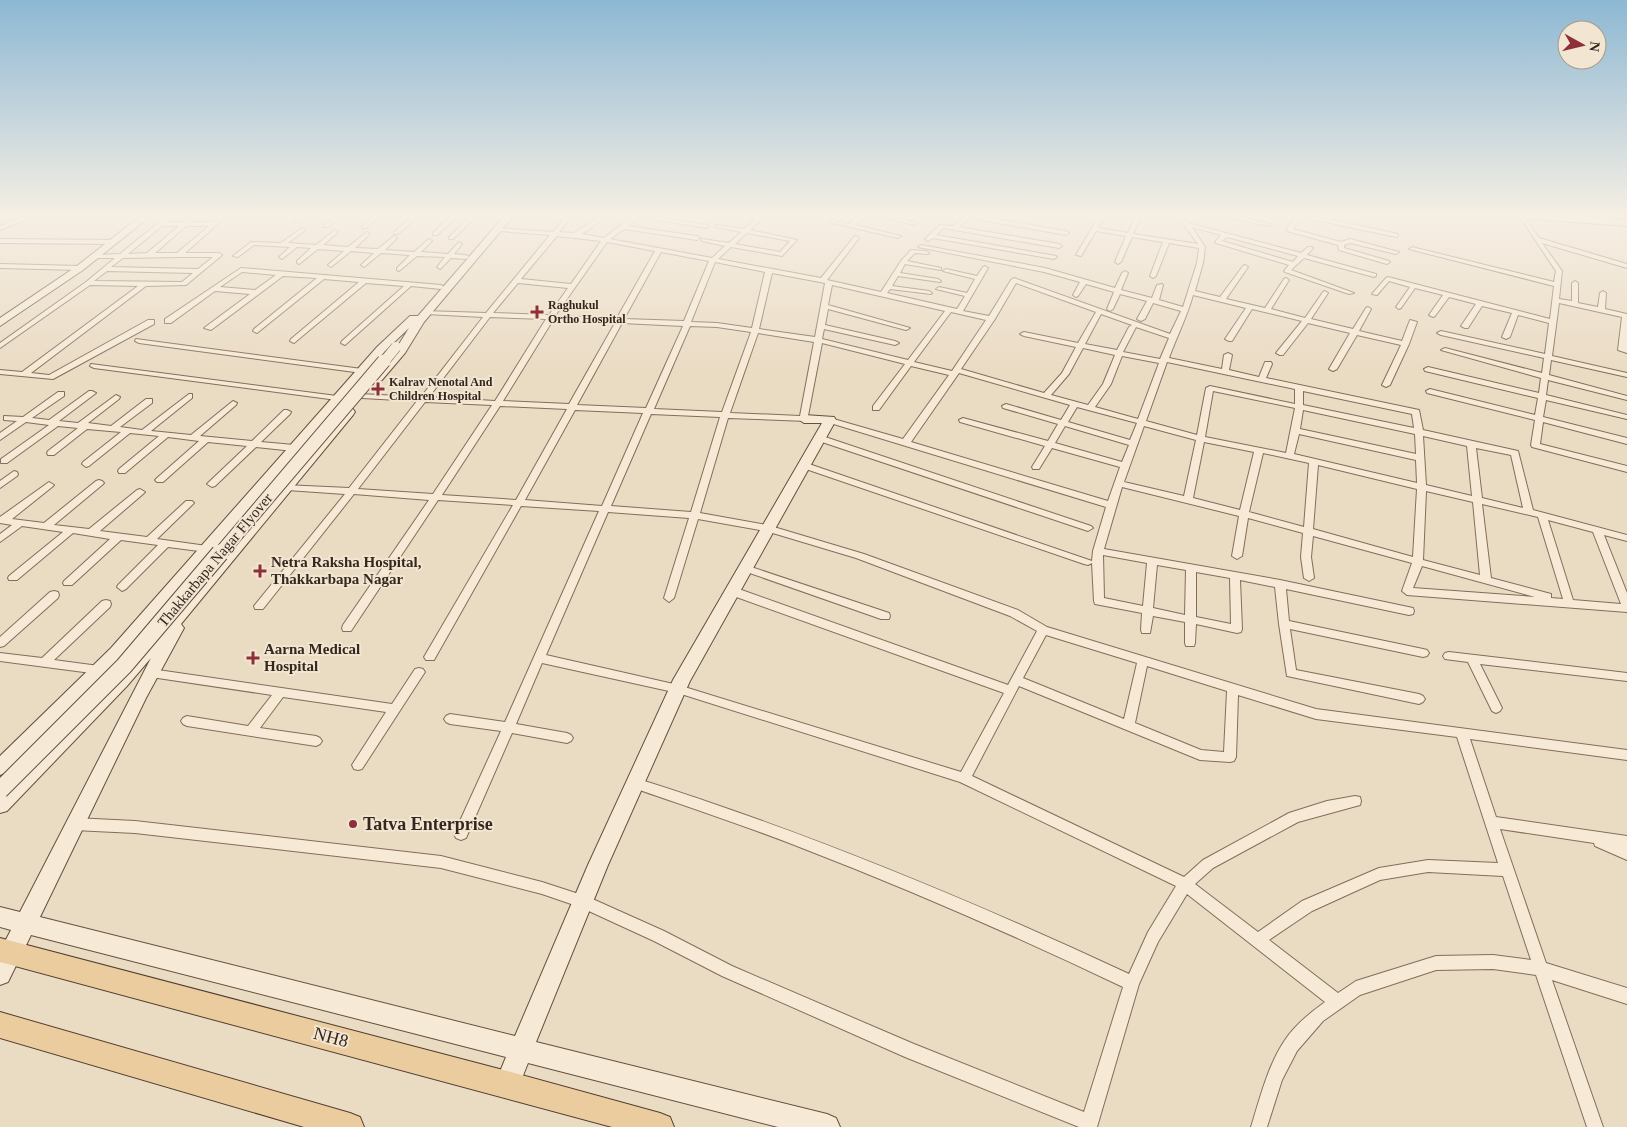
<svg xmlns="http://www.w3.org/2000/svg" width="1627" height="1127" viewBox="0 0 1627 1127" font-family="'Times New Roman',serif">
<rect width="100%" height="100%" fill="#eadbc3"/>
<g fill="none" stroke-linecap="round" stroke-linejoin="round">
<g stroke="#836d5b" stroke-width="2">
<g id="street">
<polygon points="31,214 40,214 0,230 0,226"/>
<path d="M169,214H176L167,222H183L192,214H199L190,222H213L222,214H229L185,253H219L222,255L221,256L186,285L146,286L31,373L49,375L148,320H154V324L53,379L0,374V370L22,372L138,286L90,285L0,348V343L86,282L115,258H96L93,256L94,255L120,254ZM162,226H179L147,253L128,254ZM186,226H209L177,253H155ZM179,257H213L198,269L111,267L123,258ZM107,271L193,273L182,282L94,281Z"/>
<polygon points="302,214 309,214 298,222 294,222 294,220"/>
<polygon points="339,214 346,214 328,227 324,227 324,225"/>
<polygon points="376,214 383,214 366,228 362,228 362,226"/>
<polygon points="414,214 421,214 398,234 394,234 394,232"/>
<polygon points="453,214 460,214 437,235 433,235 433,233"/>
<polygon points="472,214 479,214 453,239 449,239 449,237"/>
<path d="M568,214H574L559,232L574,233L603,214H610L582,234L604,238L636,214L708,225L709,226L706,228L640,217L628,226L697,236L700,238L697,240L624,229L610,239L712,258L725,246L702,241V239L729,243L741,232L715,227V225L744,229L756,219L740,214H751L763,218L750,230L797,240L782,256L731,247L718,259L821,278L854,237L856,236L859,238L827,280L881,292L901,261L911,250L926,251L929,253L928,254L915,253L907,261L941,268V270L905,264L900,273L938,279L941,281L940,282L898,276L892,286L929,291L932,293L931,294L890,289L887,293L957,309L965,296L936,289L939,287L967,293L975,279L943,271L946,269L977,276L983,267L985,266L988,268L963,311L989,316L1011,280L1014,278L1170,334L1181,311L1153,303L1145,319L1141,321L1137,319L1147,301L1120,294L1113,309L1110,311L1107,309L1114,292L1086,284L1078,296L1076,297L1073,295L1080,282L1044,272L918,247L921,245L1045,268L1115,288L1122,273L1125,271L1128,273L1121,290L1152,298L1157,285L1162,284L1163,285L1159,300L1183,307L1197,263L1199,248L1169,243L1156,276L1153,278L1150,276L1163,242L1132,237L1121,262L1118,264L1115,262L1126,236L1096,231L1081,256L1076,255L1100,214H1106L1098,228L1128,233L1136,214H1142L1133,234L1198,244L1176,214H1182L1188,223L1301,253L1308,247H1312L1313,248L1307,255L1376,274V276L1374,277L1304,258L1291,270L1354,293L1349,294L1285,272L1284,271L1289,265L1216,243L1215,242L1221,235L1192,227L1205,247L1203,263L1195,291L1220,297L1243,266L1245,265L1248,267L1226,299L1265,308L1284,279L1286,278L1289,280L1271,309L1305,318L1323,292L1325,291L1328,293L1311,319L1353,329L1366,308L1368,307L1371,309L1359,331L1402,341L1410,320L1417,322L1409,344L1390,385L1386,387L1382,385L1401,345L1357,335L1337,369L1333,371L1329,369L1350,333L1308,323L1283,355H1280L1276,353L1302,321L1252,309L1232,341H1229L1225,339L1246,308L1193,295C1187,317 1177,336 1169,358L1222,369L1224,355L1228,353L1232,355L1229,370L1259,377L1265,362H1271L1272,364L1266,378L1419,410L1423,430L1518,451L1533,510L1627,535V541L1604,535L1627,593V612L1407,595L1402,591L1412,563L1313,536L1311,557L1314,578L1309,581L1304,578L1301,557L1303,533L1248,518L1242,556L1237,559L1232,556L1239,516L1122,487L1104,549L1280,580L1413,608L1414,611L1413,614L1409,615L1286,589L1289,621L1423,649L1427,650L1429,653L1427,656L1423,657L1290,629L1296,670L1419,694L1423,696L1425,699L1423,702L1419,704L1287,676L1279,624L1275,587L1240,580L1242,629L1241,632L1237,633L1196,624L1195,643L1194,646H1186L1185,643V622L1153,616L1150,633H1142L1141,630L1142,613L1095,604L1094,601L1092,563L1088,565L1084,564L800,467L799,465L800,463H806L1092,561L1093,551L1106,507L827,422V418H830L903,439L949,375L911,366L879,410H873V406L905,364L822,343L807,421L728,418L700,513L767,525L864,554L1018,610L1047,627L1316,709L1627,750V760L1470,739L1496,817L1627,836V860L1595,846L1594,843L1500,829L1546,963L1627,988V1004L1552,980L1603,1127H1587L1536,975L1493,969L1436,970L1360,995L1323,1021L1297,1051L1282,1080L1267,1127H1251C1260,1098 1268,1065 1285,1040C1295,1025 1311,1012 1325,1002L1187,894L1158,942L1139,984L1097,1127H1079L905,1057L722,976L654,941L580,907L542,894L441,868L135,833L74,830L69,828L67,824L69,820L74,818L135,821L441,856L542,882L588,897L664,931L732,966L914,1044L1084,1112L1123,987C1018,937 911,890 802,848C746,826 688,807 631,787L629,783L631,779L635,778C804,831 968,899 1129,974L1148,932L1176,886L960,782L678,693L542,663L516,724L567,733L571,735L573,738L571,741L567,743L512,733L466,838L461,840L456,838L454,834L501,731L450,724L446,722L444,719L446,716L450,714L505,722L599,511L521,506L434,660H426L424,657L513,505L438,500L351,631H343L342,628L343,625L429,500L354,494L263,609H255L254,606L345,494L287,490L284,489L282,487L284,485L349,488L417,401L362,398H359V394L421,397L483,317L426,314L422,312L424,311L486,313L550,235L499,231L496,229L497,228L553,232ZM747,233L790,241L780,252L735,244ZM557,236L601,241L571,284L521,279ZM1227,237L1298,256L1293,262L1222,241ZM607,242L655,251L617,318L555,316ZM661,252L709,261L684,321L624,319ZM715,262L765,272L752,328L717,323L691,322ZM772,273L825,283L815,337L759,329ZM518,283L568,288L549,315L493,313ZM1016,283L1096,312L1078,343L1024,332L1020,334L1024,336L1076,347L1062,373L1044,393L961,369L995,319ZM832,285L945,311L908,360L822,339L824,329L895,345L899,343L895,341L825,325L828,309L906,330L910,328L828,305ZM951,312L986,320L952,371L914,362ZM1101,314L1132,325L1129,327L1117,350L1085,344ZM490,317L546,319L495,401L429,397ZM553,320L615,323L569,404L503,401ZM622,323L683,326L646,408L577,405ZM690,326L717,327L751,332L722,412L654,409ZM1136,327L1169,338L1160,359L1123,352ZM758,333L814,342L800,416L730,413ZM1083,348L1115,355L1103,384L1088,405L1051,395L1069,374ZM1122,356L1159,363L1138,419L1095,407L1111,384ZM1167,362L1295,389V404L1210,386L1206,388L1197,435L1146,421ZM959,373L1070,405L1061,420L1006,404L1002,406L1003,408L1058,424L1048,441L963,418L959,420L960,422L1045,446L1032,467L1033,469H1039L1052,448L1120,467L1108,501L911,442ZM1213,391L1295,408L1286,453L1205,437ZM1303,391L1412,414L1414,428L1303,405ZM425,402L492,405L433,494L358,489ZM500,406L567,409L516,500L442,495ZM1077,407L1137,423L1130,440L1068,422ZM575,410L643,413L602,506L525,500ZM1303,410L1415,434L1416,454L1300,429ZM651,414L720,417L691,512L611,506ZM1065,426L1129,445L1122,462L1055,443ZM1144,426L1196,440L1184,496L1124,482ZM1299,434L1416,460L1417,483L1294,454ZM1423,436L1467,446L1472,496L1426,485ZM1204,442L1254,452L1240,510L1193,498ZM1476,448L1511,455L1523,508L1482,498ZM1263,453L1309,463L1304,527L1249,512ZM1318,465L1417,489L1413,557L1313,529ZM1426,491L1473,502L1480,575L1423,560ZM1482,504L1538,517L1563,599L1551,598V594L1491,578ZM608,512L689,518L664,598L669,602L674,598L698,519L766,531L856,558L1010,616L1037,631L1008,685L736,588L732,587L727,591L728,594L1004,693L961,772L678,685L546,655ZM1548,520L1593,532L1621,604L1573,600ZM1103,555L1147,563L1143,606L1104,598ZM1157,565L1186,570L1185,615L1153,608ZM1422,566L1535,597L1413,588ZM1196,572L1230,578L1231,624L1196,617ZM1046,635L1137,663L1124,719L1023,678ZM1147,666L1227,691L1224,752L1201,750L1135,723ZM1019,686L1200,760L1230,762L1234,761L1236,757L1238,695L1316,719L1457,737L1498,863L1428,860L1379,868L1302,901L1258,932L1195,884L1213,868L1298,822L1360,805L1361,801L1360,797L1355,796L1327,801L1289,813L1203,860L1184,877L972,776ZM1428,872L1503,876L1531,960L1493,955L1436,956L1356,981L1338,993L1269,940L1312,911L1380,880Z"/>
<polygon points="786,214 798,214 812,218 809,220"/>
<polygon points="860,214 867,214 855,225 901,236 898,238 828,222 831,220 849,224"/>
<polygon points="868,214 880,214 918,223 915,225"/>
<polygon points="967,214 1066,231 1069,233 1066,235 970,218 959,227 1059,244 1062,246 1059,248 943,228 936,235 1056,256 1057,257 1054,259 933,238 928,241 925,239 940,225 953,226"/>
<polygon points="1040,214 1055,214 1077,219 1074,221"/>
<polygon points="1214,214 1227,214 1271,224 1268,226"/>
<polygon points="1298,214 1305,214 1398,234 1398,236 1396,237 1302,217 1293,229 1341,242 1350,239 1399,252 1396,254 1350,243 1344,245 1344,248 1389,261 1390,262 1387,264 1339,250 1338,245 1287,231 1286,230"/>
<polygon points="1518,214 1522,214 1539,238 1627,264 1627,268 1542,243 1562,271 1559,299 1572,301 1572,283 1575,281 1578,283 1578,303 1598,307 1600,293 1603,291 1606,293 1605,309 1627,314 1627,353 1618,350 1622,317 1559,303 1552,356 1627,373 1627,377 1551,360 1549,375 1627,396 1627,400 1548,380 1546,395 1627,415 1627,419 1546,400 1543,417 1627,438 1627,444 1543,422 1540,444 1627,466 1627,472 1532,447 1531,445 1535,420 1427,393 1426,391 1430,389 1535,415 1538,398 1425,371 1424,369 1428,367 1539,393 1541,378 1441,350 1445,348 1542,373 1544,358 1441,335 1437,333 1441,331 1545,354 1549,323 1518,315 1510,337 1506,339 1502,337 1512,313 1482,306 1468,328 1465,328 1461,326 1476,304 1449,297 1435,316 1433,317 1429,315 1443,295 1415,288 1401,308 1399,309 1396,307 1410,287 1389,281 1377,295 1372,294 1386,278 1388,277 1550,319 1554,286 1409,249 1412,247 1554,282 1556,271"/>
<polygon points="302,228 305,230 304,231 288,243 316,245 335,230 338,232 337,233 323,245 348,247 367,232 369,233 369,235 355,248 378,249 394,236 397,238 385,250 414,252 429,239 432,241 421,252 448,254 459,242 462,244 454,254 466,255 469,257 466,259 451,258 440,269 437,267 445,257 417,256 399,271 397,270 397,268 410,255 381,253 364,267 361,265 374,253 351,251 331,267 328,265 329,264 344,251 318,249 299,264 297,263 297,261 311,248 297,247 282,259 279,257 290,247 254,245 238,257 233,256 251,242 281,243"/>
<polygon points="0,239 115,240 118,242 115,244 0,243"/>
<polygon points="0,264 80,266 83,268 80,270 0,268"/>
<path d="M241,268L441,285L444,287L441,289L411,286L345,345L341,343L342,341L404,286L366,283L294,343L290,341L291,339L359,282L324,279L257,333L253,331L254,329L317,278L283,276L211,330L204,328L250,294L215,291L171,323H165V319ZM242,272L276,275L255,290L220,287Z"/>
<polygon points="136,339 362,369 366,371 362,373 139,343 135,341"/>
<polygon points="91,364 337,396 341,398 337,400 94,368 90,366"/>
<polygon points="89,391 92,391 96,393 59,421 78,423 116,395 120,397 119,399 88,423 111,426 146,399 152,399 152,403 120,427 142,430 189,394 192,394 192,398 151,431 191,435 233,401 237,403 236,405 200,436 252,441 284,410 287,410 291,412 290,414 261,442 294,445 298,448 294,451 256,447 215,486 212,487 207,484 209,482 247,446 208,442 163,482 157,482 155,480 157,478 199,441 168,437 125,473 119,473 118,471 119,469 159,436 130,433 89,466 86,467 82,464 83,462 121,432 87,429 54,455 48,455 47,453 48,451 78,428 58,426 7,463 1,463 1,459 49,425 26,422 0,440 0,433 17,421 4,420 4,416 23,417 58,392 64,392 64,396 32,418 49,420"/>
<polygon points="819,435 1091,526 1093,528 1088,531 1085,530 816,440 815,438"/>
<polygon points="14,471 17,472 18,474 17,476 0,488 0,481"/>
<polygon points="99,480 102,481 104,483 102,485 54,525 89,529 137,490 140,489 145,492 143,494 100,531 147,537 186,501 192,501 194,503 192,505 157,539 207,546 212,549 207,552 168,547 126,589 122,591 117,587 118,585 158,545 121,540 72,585 64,585 63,583 64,581 110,539 73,533 17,580 9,580 8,578 9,576 63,532 22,526 0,542 0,534 12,525 0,523 0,517 49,482 54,485 52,487 12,519 44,523 96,481"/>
<polygon points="745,565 889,613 890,616 889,619 881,619 741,570 740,568"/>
<polygon points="54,591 58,592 59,595 58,598 4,646 0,647 0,637 50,592"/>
<polygon points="106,600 110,601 111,604 110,607 54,660 99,666 103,667 105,670 103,673 99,674 0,661 0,653 42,658 102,601"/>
<polygon points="1449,652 1627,673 1627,681 1480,664 1502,708 1500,711 1496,713 1492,711 1468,662 1445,659 1443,656 1445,653"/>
<polygon points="419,668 423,669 425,672 423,675 362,769 358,770 354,769 352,765 386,712 283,697 260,728 316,736 320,738 322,741 320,744 316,746 187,726 183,724 181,721 183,718 187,716 248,726 272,695 151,677 147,676 145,673 147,670 151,669 392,704 415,669"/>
</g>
</g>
<g stroke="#654f3f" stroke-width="2">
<g id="secondary">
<polygon points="143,214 153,214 83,270 0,326 0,318 77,266"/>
<polygon points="506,214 515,214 424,322 405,353 382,380 378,382 372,378 396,349 409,328 385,351 123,656 38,743 7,772 0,775 0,756 111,648 377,347 410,316 418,316"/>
<polygon points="1504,214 1545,214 1627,220 1627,226 1508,217"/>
<polygon points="349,408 353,409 355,412 353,415 181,624 184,628 146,698 40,917 515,1036 588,865 673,680 822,423 804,423 798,419 804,415 834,417 836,420 690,681 608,865 536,1042 827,1114 836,1118 840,1127 778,1127 528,1063 516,1093 507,1096 498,1093 495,1084 506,1057 31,935 8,982 0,985 0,951 11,930 0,927 0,907 20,912 151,658 127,686 7,811 0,813 0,792 115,676 183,600 345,409"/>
</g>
</g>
<g stroke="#513c2f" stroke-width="2">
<g id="primary">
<polygon points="0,938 507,1071 660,1113 670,1117 674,1127 612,1127 0,962"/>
<polygon points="0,1012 350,1113 360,1117 364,1127 304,1127 0,1038"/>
</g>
</g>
<use href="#street" fill="#f6ead6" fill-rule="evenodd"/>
<use href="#secondary" fill="#f6ead6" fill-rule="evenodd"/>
<use href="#primary" fill="#ebcc9e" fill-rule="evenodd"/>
<g stroke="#654f3f" stroke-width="11" stroke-linecap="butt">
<polyline id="secondary-bridge-far2" points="383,363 396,347"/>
</g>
<g stroke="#654f3f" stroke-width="15" stroke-linecap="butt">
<polyline id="secondary-bridge-far1" points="219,555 384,361"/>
</g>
<g stroke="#654f3f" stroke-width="19" stroke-linecap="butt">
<polyline id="secondary-bridge" points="0,790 124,666 220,553"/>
</g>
<use href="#secondary-bridge-far2" stroke="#f6ead6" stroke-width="10"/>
<use href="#secondary-bridge-far1" stroke="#f6ead6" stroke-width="13"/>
<use href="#secondary-bridge" stroke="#f6ead6" stroke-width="17"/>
</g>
<linearGradient id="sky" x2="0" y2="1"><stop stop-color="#8db8d3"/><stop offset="0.58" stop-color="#f6efe4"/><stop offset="1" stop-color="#f6efe4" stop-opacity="0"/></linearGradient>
<rect width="1627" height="372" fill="url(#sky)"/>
<g fill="#8d3039" stroke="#f2e6d2" stroke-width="2">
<path d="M534.5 304.5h5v5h5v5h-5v5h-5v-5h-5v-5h5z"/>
<path d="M375.5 381.5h5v5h5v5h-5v5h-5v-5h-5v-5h5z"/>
<path d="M257.5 563.5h5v5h5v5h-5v5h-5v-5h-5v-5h5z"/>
<path d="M250.5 650.5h5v5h5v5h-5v5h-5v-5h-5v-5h5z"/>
<circle cx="353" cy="824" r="5"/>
</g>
<g text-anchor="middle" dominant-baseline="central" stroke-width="4" stroke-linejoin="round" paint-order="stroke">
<g font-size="12" font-weight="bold" fill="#34271e" stroke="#f2e6d2" text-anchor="start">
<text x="548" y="305">Raghukul<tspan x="548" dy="14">Ortho Hospital</tspan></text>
<text x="389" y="382">Kalrav Nenotal And<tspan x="389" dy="14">Children Hospital</tspan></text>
</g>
<g font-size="15" fill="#34271e" stroke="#f2e6d2">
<text transform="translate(215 560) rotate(-50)">Thakkarbapa Nagar Flyover</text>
</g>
<g font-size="15" font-weight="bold" fill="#34271e" stroke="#f2e6d2" text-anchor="start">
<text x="271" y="562">Netra Raksha Hospital,<tspan x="271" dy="17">Thakkarbapa Nagar</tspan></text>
<text x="264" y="649">Aarna Medical<tspan x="264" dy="17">Hospital</tspan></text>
</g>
<g font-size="18" font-weight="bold" fill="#34271e" stroke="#f2e6d2" text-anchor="start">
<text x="363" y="824">Tatva Enterprise</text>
</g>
<g font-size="18" fill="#34271e" stroke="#f2e6d2">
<text transform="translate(331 1037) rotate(15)">NH8</text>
</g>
</g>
<g transform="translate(1582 45) rotate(98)"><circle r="24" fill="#f2e6d2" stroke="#a69a8a"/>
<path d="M0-4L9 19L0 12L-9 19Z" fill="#8d3039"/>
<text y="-8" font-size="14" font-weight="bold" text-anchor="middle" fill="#34271e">N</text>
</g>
</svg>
